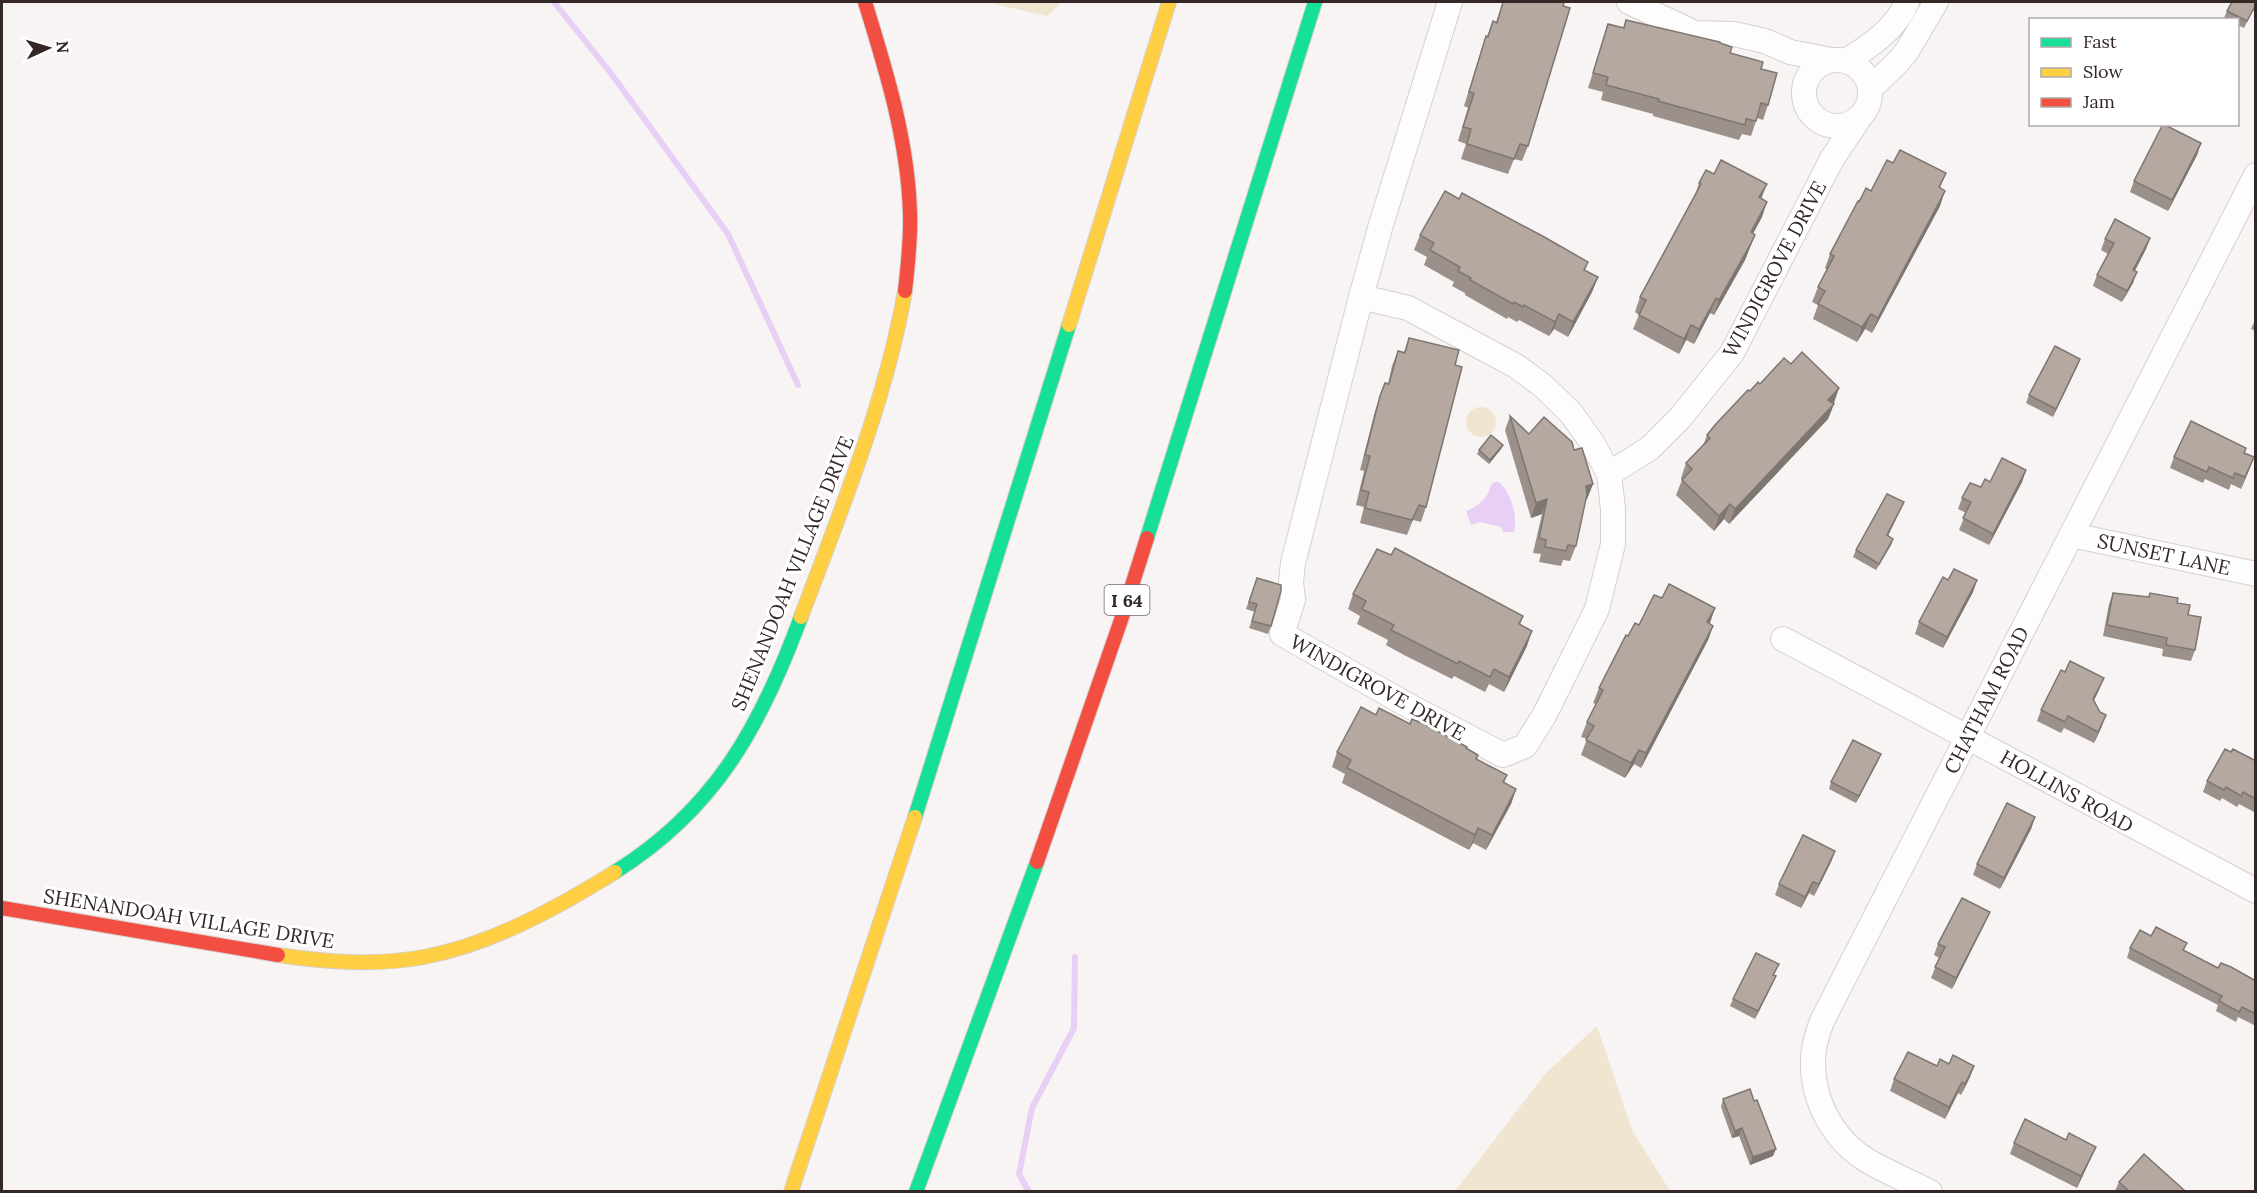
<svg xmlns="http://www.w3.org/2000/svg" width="2257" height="1193" viewBox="0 0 2257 1193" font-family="Lora,serif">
<rect width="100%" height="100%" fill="#f8f4f4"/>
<g fill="#efe5d1">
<polygon points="984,2 1062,2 1047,16"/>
<circle cx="1481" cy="422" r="15"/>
<polygon points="1597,1026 1632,1130 1670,1191 1455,1191 1545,1074"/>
</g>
<path fill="#e9cef5" d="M1494,482H1499C1511,492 1518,517 1514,532H1503L1501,527L1480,522L1471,525L1466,511C1474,508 1483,502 1487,495C1490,490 1489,487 1494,482Z"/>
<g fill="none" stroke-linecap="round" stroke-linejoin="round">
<g stroke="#e9cef5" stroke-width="6">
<polyline points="554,2 610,72 728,234 798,385"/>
<polyline points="1029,1192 1019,1174 1032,1108 1074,1028 1075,957"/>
</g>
<g stroke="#d7cfce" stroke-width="26">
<g id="street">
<polyline points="1629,2 1695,33 1734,34 1765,41 1790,52 1831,60"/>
<circle cx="1837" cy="93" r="33"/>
<path d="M1846,61C1870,46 1896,29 1907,2"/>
<polyline points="1870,89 1897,63 1907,51 1936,2"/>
<polyline points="1361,297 1380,228 1450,2"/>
<polyline points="1609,474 1593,444 1571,413 1542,385 1516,366 1408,308 1361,297 1293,563 1291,582 1293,600 1282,634 1413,708 1503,755 1525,746 1544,716 1597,609 1613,544 1613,509 1609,474 1650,448 1680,418 1732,353 1832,159 1858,120"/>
<polyline points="2072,535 2256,574"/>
<polyline points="1783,639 2256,891"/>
<path d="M1930,1192C1910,1181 1888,1173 1868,1161C1834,1141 1812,1101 1813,1061C1813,1047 1817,1034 1822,1021L2256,175"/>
</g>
</g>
<g stroke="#d7cfce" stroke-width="16">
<g id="fast">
<polyline points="1147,538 1315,2"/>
<polyline points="915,817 1069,325"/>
<path d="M615,872C716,809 761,725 801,617"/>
<polyline points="916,1192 1037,862"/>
</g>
</g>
<g stroke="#d7cfce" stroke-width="16">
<g id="slow">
<polyline points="1069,325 1169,2"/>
<path d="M801,617C841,510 885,404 905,291"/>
<path d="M278,955C326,962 376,966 424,957C492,944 557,908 615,872"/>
<polyline points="791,1192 915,817"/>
</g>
</g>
<g stroke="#d7cfce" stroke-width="16">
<g id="jam">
<path d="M865,2C886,70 908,141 910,213C911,239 908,265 905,291"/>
<polyline points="1037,862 1121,620 1147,538"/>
<polyline points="2,908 278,955"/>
</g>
</g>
<use href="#street" stroke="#fefdfd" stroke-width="24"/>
<use href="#fast" stroke="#16e098" stroke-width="14"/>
<use href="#slow" stroke="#ffcf43" stroke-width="14"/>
<use href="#jam" stroke="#f24e42" stroke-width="14"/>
</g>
<g fill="#9b908a">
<polygon points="1503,2 1564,2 1528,146 1522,161 1514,159 1508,174 1461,159 1466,144 1458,141 1468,108 1464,106 1481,51 1493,21 1496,22"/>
<polygon points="2256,2 2256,9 2252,12 2244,28 2238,25 2238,20 2226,20 2224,18 2227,11"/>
<polygon points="1626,20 1720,43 1730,53 1761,69 1768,105 1763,120 1757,118 1751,136 1742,134 1739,140 1653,116 1653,114 1601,100 1603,92 1588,88 1608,24 1623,28"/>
<polygon points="2201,143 2197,155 2168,211 2130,192 2134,181"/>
<polygon points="1893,163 1946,173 1940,188 1940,206 1872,333 1865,329 1857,342 1813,319 1818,305 1812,302 1818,287 1827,270 1825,268 1830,254 1859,202 1871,191"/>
<polygon points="1699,183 1761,198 1762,217 1753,234 1755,235 1745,260 1714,315 1710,313 1694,344 1686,340 1679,354 1633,329 1639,315 1635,312 1640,297 1695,195"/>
<polygon points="1420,235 1588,262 1585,270 1598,277 1592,292 1568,337 1554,329 1549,336 1519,320 1517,322 1508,317 1507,319 1465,295 1465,293 1452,286 1454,282 1424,265 1427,257 1414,250"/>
<polygon points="2150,238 2146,249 2135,271 2133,283 2122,302 2093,286 2097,275 2108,254 2101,250 2105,239"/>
<polygon points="2256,318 2256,331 2251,329"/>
<polygon points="1409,338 1455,365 1426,507 1421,522 1413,520 1407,535 1360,523 1364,507 1356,505 1364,471 1360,470 1375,411 1385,383 1388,384 1392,366 1398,351 1404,352"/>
<polygon points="2080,359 2053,417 2026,403 2029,395"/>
<polygon points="1760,384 1834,403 1833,404 1834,404 1828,419 1729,524 1724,519 1714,531 1676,495 1682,480 1681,478 1686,463 1703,446 1707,435 1750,391"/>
<polygon points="1510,416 1529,434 1593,484 1587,499 1586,499 1576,546 1570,561 1563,560 1561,566 1539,562 1541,554 1533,553 1542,514 1531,518 1505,430"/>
<polygon points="1503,445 1501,449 1489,464 1477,454 1479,450"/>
<polygon points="2245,453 2254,457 2241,489 2231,484 2229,490 2205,479 2203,483 2170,468 2174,457"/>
<polygon points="2026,470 2022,482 1989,545 1959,530 1966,513 1958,509 1962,498 1990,482"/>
<polygon points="1904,502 1888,535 1893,539 1891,545 1876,570 1853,557 1856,550"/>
<polygon points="1257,578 1271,626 1268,634 1249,628 1255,612 1246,609"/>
<polygon points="1948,580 1977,580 1973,592 1943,648 1915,634 1919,622"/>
<polygon points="2113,593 2148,597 2150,593 2177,603 2188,615 2195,650 2191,661 2162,656 2163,649 2103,636 2109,604"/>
<polygon points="1353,594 1523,616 1520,625 1527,646 1504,692 1489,684 1485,692 1454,676 1452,679 1404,655 1386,645 1388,640 1357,624 1360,616 1348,609"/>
<polygon points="1709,623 1713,626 1708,640 1641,768 1634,764 1625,778 1581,755 1587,739 1581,737 1587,722 1596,704 1593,703 1599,688 1628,636 1639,625"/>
<polygon points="2099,690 2094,700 2102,726 2094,743 2064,728 2061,733 2037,721 2041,710"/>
<polygon points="1376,715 1410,724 1466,749 1478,755 1477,759 1507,775 1504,783 1516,789 1511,804 1486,850 1473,843 1469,850 1342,783 1345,774 1332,767 1337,752"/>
<polygon points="2231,752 2254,760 2256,758 2256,813 2239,804 2237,807 2222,798 2220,801 2203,792 2207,781"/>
<polygon points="1881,754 1878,761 1856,803 1829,789 1831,782"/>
<polygon points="2035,817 2031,829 2000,889 1973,875 1977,864"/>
<polygon points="1835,851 1831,862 1814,896 1809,893 1801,908 1775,895 1779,884"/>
<polygon points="1990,912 1985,923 1952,989 1931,978 1939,958 1934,955 1938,944"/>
<polygon points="2151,936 2187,943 2184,950 2218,968 2256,981 2256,1026 2238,1017 2236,1022 2216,1011 2218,1005 2127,958 2130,948"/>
<polygon points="1779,964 1774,975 1773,983 1755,1019 1730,1006 1733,999"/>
<polygon points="1949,1064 1974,1066 1970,1077 1961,1095 1958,1093 1945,1119 1890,1091 1894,1079 1937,1066"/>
<polygon points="1723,1099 1773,1156 1750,1165 1739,1136 1732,1138 1721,1107"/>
<polygon points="2066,1140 2096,1147 2091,1158 2077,1188 2010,1154 2014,1143"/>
<polygon points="2119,1182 2184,1191 2115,1191"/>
</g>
<g fill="#7e7671">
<polygon points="2201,143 2197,155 2168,211 2172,200"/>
<polygon points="1767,184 1761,199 1759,197"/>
<polygon points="1945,191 1940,206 1872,333 1878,318"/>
<polygon points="1767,202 1762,217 1745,247 1751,232"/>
<polygon points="1755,235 1745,260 1714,315 1719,300"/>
<polygon points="2150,238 2146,249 2129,281 2133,270"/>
<polygon points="2137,272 2133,283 2122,302 2127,291"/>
<polygon points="1598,277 1592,292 1568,337 1573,322"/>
<polygon points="1716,298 1710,313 1694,344 1699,329"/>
<polygon points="1559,314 1554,329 1549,336 1555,322"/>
<polygon points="1871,314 1865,329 1857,342 1862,327"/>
<polygon points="1691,325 1686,340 1679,354 1684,339"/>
<polygon points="2080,359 2077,367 2053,417 2056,409"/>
<polygon points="1839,388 1834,403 1823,414 1828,400"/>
<polygon points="1834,404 1828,419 1729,524 1735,509"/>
<polygon points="1503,445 1501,449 1489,464 1490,460"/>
<polygon points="2254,457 2250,468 2241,489 2245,477"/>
<polygon points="2026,470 2022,482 1989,545 1993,534"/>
<polygon points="1593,484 1587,499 1580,501 1586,486"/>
<polygon points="1547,499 1542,514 1531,518 1536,503"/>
<polygon points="1904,502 1901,509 1885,542 1887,535"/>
<polygon points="1730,504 1724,519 1714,531 1719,516"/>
<polygon points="1893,539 1891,545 1876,570 1879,564"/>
<polygon points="1977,580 1973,592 1943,648 1947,637"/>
<polygon points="1715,608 1710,623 1702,637 1707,622"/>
<polygon points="1713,626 1708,640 1641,768 1646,753"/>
<polygon points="1532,631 1527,646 1504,692 1509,677"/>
<polygon points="2104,678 2099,690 2089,710 2093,699"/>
<polygon points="2106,715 2102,726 2094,743 2098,732"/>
<polygon points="1639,750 1634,764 1625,778 1631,763"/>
<polygon points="1881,754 1878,761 1856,803 1859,796"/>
<polygon points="1516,789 1511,804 1486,850 1492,835"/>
<polygon points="2035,817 2031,829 2000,889 2004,878"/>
<polygon points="1478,828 1473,843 1469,850 1475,835"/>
<polygon points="1835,851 1831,862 1814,896 1819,884"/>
<polygon points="1813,882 1809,893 1801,908 1805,897"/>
<polygon points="1990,912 1985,923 1952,989 1956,978"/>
<polygon points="1776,976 1773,983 1755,1019 1758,1011"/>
<polygon points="1974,1066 1970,1077 1961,1095 1965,1084"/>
<polygon points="1962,1082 1958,1093 1945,1119 1949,1107"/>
<polygon points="1742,1128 1739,1136 1732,1138 1735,1131"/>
<polygon points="2096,1147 2091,1158 2077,1188 2081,1176"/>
<polygon points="1776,1149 1773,1156 1750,1165 1753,1157"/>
</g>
<g fill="#b4a8a1" stroke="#7e7671" stroke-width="1.5">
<polygon points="1503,2 1564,2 1563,6 1570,8 1528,146 1520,144 1514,159 1467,144 1471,129 1463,127 1474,93 1469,92 1486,36 1488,37 1493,21 1497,23"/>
<polygon points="2232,2 2256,2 2256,4 2247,21 2227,11"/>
<polygon points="1626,20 1720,42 1720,43 1732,47 1730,53 1763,62 1761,69 1777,73 1768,105 1761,103 1756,121 1746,119 1745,125 1658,101 1659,99 1606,85 1608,77 1593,73 1608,24 1624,28"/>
<polygon points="2163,124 2201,143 2172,200 2134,181"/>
<polygon points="1900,150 1946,173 1939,187 1945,191 1878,318 1871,314 1862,327 1818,304 1825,291 1818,287 1834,256 1830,254 1858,201 1859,202 1866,188 1871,191 1887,160 1893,163"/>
<polygon points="1721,160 1767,184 1759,197 1767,202 1751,232 1755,235 1750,245 1719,300 1716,298 1699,329 1691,325 1684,339 1639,315 1646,300 1640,297 1701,184 1699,183 1706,170 1714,174"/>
<polygon points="1445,191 1459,199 1462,193 1546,238 1588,262 1584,270 1598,277 1573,322 1559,314 1555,322 1524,305 1523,307 1514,302 1513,304 1470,280 1471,278 1458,271 1460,267 1430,250 1434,243 1420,235"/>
<polygon points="2115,219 2150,238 2133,270 2137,272 2127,291 2097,275 2114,243 2105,239"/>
<polygon points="1409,338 1459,350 1455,365 1462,367 1426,507 1419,505 1412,520 1365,508 1369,492 1361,490 1370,456 1365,455 1380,396 1385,383 1389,384 1398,351 1405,353"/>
<polygon points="2055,346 2080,359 2056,409 2029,395"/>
<polygon points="1802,352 1839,388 1828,400 1834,404 1735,509 1730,504 1719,516 1682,480 1692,469 1686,463 1710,438 1707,435 1715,425 1748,390 1750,391 1758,382 1760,384 1784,358 1791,364"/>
<polygon points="1510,416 1529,434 1544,417 1572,442 1574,450 1582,448 1593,484 1586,486 1587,494 1576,546 1568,545 1566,551 1545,547 1546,540 1539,538 1547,499 1536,503"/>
<polygon points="2191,421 2246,448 2244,453 2254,457 2245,477 2235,473 2233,478 2209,467 2207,472 2174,457"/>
<polygon points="1491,435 1503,445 1490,460 1479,450"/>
<polygon points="2002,458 2026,470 1993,534 1963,518 1971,502 1962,498 1970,483 1981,487 1985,479 1990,482"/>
<polygon points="1887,494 1904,502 1887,535 1893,539 1879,564 1856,550"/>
<polygon points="1395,548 1523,616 1519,624 1532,631 1509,677 1494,669 1490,677 1459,661 1458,664 1391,630 1394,625 1362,609 1366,601 1353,594 1377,549 1391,555"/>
<polygon points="1954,569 1977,580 1947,637 1919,622 1943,577 1948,580"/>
<polygon points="1257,578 1281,585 1281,591 1271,626 1252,621 1257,604 1249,602"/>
<polygon points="1669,584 1715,608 1707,622 1713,626 1646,753 1639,750 1631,763 1586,740 1594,726 1587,722 1603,690 1599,688 1626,635 1628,636 1635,623 1639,625 1654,595 1662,598"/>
<polygon points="2113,593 2149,597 2150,593 2178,598 2177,603 2190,605 2188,615 2201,617 2195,650 2166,645 2167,638 2107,625"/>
<polygon points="2070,661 2104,678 2093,699 2100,712 2106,715 2098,732 2068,716 2065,722 2041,710 2061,670 2065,672"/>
<polygon points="1361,707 1376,715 1379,708 1410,724 1412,719 1424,724 1467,747 1466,748 1478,755 1476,759 1507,775 1503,782 1516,789 1492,835 1478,828 1475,835 1347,768 1351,760 1337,752"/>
<polygon points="1853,740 1881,754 1859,796 1831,782"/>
<polygon points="2225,749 2231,752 2233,749 2254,760 2256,758 2256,799 2243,792 2241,796 2226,787 2224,790 2207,781"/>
<polygon points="2007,803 2035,817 2004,878 1977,864"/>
<polygon points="1803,835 1835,851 1819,884 1813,882 1805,897 1779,884"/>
<polygon points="1962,898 1990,912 1956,978 1935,967 1945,947 1938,944"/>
<polygon points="2156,927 2187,943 2183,950 2218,968 2221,963 2231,967 2256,981 2256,1014 2242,1007 2239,1012 2219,1001 2222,996 2130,948 2140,930 2151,936"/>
<polygon points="1756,953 1779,964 1773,975 1776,976 1758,1011 1733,999"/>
<polygon points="1908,1052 1937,1066 1940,1059 1949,1064 1953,1055 1974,1066 1965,1084 1962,1082 1949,1107 1894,1079"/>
<polygon points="1750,1089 1754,1101 1757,1100 1776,1149 1753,1157 1742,1128 1735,1131 1723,1099"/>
<polygon points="2025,1119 2066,1140 2069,1133 2096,1147 2081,1176 2014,1143"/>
<polygon points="2144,1154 2184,1190 2183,1191 2129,1191 2119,1182"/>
</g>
<g text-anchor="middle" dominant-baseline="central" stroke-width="6" stroke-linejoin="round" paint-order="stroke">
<rect fill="#fff" stroke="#716867" stroke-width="1.5" x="1104.5" y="585" width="45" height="30" rx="4.5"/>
<g font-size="18" font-weight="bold" fill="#342726">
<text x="1127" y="600">I 64</text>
</g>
<g font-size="20" fill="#342726" stroke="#fff">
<text transform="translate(1774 269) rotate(-62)">WINDIGROVE DRIVE</text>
<text transform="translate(2164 554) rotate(12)">SUNSET LANE</text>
<text transform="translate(792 573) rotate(-68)">SHENANDOAH VILLAGE DRIVE</text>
<text transform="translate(1378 687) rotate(29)">WINDIGROVE DRIVE</text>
<text transform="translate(1986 700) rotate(-63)">CHATHAM ROAD</text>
<text transform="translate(2067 791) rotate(29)">HOLLINS ROAD</text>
<text transform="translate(189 918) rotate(9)">SHENANDOAH VILLAGE DRIVE</text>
</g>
</g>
<rect width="2257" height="1193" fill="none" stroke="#342726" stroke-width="6"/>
<rect x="2029" y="18" width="210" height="108" fill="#ffffff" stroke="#aea9a8" stroke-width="1.5"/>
<rect x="2041" y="38" width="30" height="9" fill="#16e098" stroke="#aea9a8" stroke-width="1.5"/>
<text x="2083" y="48" font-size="18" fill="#342726">Fast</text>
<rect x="2041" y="68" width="30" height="9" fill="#ffcf43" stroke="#aea9a8" stroke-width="1.5"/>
<text x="2083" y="78" font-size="18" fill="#342726">Slow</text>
<rect x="2041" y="98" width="30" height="9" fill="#f24e42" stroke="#aea9a8" stroke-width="1.5"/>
<text x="2083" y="108" font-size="18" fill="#342726">Jam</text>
<g transform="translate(48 48) rotate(86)" stroke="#ffffff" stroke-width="4.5" paint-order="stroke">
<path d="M0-4.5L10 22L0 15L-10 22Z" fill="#342726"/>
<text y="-9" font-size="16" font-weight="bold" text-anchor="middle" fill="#342726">N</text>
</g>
</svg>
